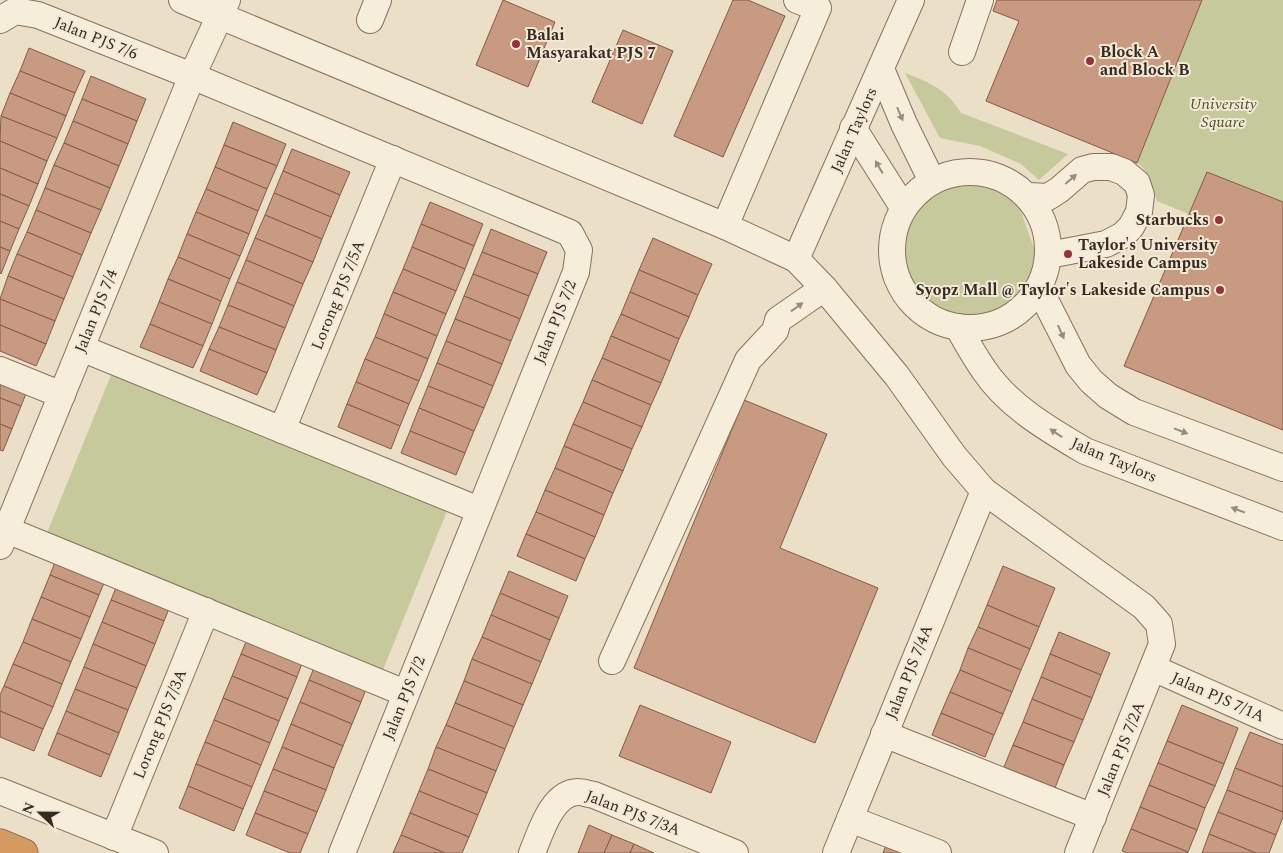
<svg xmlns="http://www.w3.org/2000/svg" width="1283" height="853" viewBox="0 0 1283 853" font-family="Spectral,serif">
<rect width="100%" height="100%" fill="#ebdfc8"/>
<g fill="#c6c99c">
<path d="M1202,0H1283V202L1207,172L1189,214L1157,201C1153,188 1149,170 1137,163Z"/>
<path d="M905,73C930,83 947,89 961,113L1068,154L1039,180L1021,164L980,146L940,138Z"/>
<polygon points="955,175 978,177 999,188 1019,206 1036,254 1034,285 1022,302 1009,312 993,318 956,320 936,314 915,299 898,267 894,240 903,217 914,196 932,182"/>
<polygon points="113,370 449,506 383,670 47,533"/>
</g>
<g fill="#c79a81" stroke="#845a46">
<polygon points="503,0 555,22 528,87 476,65"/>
<polygon points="733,0 748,0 785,16 723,157 674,136"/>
<polygon points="997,0 1202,0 1137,163 986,101 1019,21 993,11"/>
<polygon points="623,30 673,51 642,124 592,102"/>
<polygon points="29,48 85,71 75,93 20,71"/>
<polygon points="20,71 75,93 66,116 10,93"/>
<polygon points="91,76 146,99 137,121 82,99"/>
<polygon points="10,93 66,116 57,138 1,116"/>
<polygon points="82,99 137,121 128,144 73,121"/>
<polygon points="1,116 57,138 47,161 0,141"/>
<polygon points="73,121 128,144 119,166 64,143"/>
<polygon points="233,122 286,144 277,166 224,145"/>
<polygon points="0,141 47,161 38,184 0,168"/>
<polygon points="64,143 119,166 110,188 54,165"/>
<polygon points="224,145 277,166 267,189 215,167"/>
<polygon points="292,149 350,172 340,195 283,171"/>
<polygon points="54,165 110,188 101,210 45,188"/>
<polygon points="215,167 267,189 258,211 206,189"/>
<polygon points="0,168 38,184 29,206 0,194"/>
<polygon points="283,171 340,195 331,217 274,193"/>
<polygon points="1207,172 1283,202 1283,430 1124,366"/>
<polygon points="45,188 101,210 91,233 36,210"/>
<polygon points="206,189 258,211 249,234 196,212"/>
<polygon points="274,193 331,217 322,239 265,215"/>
<polygon points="0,194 29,206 19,229 0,221"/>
<polygon points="430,202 483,224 474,246 421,224"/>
<polygon points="36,210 91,233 82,255 27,232"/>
<polygon points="196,212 249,234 240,256 187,234"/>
<polygon points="265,215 322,239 313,262 255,238"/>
<polygon points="0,221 19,229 10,251 0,247"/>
<polygon points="421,224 474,246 465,269 412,247"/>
<polygon points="491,229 547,252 538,274 482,252"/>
<polygon points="27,232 82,255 73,277 17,254"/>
<polygon points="187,234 240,256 230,279 178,257"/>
<polygon points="255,238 313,262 303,284 246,260"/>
<polygon points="653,238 712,264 698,295 639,270"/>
<polygon points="0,247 10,251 1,274 0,273"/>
<polygon points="412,247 465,269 456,291 403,269"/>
<polygon points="482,252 538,274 529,296 473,274"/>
<polygon points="17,254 73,277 64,299 8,276"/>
<polygon points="178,257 230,279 221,301 168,279"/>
<polygon points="246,260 303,284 294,306 237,282"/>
<polygon points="403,269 456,291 446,314 393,292"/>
<polygon points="639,270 698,295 689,317 630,292"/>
<polygon points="473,274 529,296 520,319 464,296"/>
<polygon points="8,276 64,299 55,321 0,299"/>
<polygon points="168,279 221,301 212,324 159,302"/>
<polygon points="237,282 294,306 285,328 228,305"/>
<polygon points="393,292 446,314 437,336 384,314"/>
<polygon points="630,292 689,317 679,339 621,314"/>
<polygon points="464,296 520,319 511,341 455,319"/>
<polygon points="0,299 55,321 46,344 0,325"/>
<polygon points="159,302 212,324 203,346 150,324"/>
<polygon points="228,305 285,328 276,350 219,327"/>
<polygon points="384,314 437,336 428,359 375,337"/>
<polygon points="621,314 679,339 670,361 611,336"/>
<polygon points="455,319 511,341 502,364 446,341"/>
<polygon points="150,324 203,346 193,368 140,347"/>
<polygon points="0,325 46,344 36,366 0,351"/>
<polygon points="219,327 276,350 267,373 209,349"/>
<polygon points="611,336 670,361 661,383 602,358"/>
<polygon points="375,337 428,359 419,381 365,359"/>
<polygon points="446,341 502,364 493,386 437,363"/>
<polygon points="209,349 267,373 257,395 200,371"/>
<polygon points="602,358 661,383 651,405 592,380"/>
<polygon points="365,359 419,381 409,404 356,382"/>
<polygon points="437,363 493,386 484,408 428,386"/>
<polygon points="0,372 30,384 21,406 0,398"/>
<polygon points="592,380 651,405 642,427 583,402"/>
<polygon points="356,382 409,404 400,426 347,404"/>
<polygon points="428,386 484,408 474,431 419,408"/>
<polygon points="0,398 21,406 12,429 0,424"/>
<polygon points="744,400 827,434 780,548 878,588 815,743 634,668"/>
<polygon points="583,402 642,427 632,449 573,424"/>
<polygon points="347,404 400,426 391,449 338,427"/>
<polygon points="419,408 474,431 465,453 410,431"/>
<polygon points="0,424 12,429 3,451 0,450"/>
<polygon points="573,424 632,449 623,471 564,446"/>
<polygon points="410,431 465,453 456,475 401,453"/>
<polygon points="564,446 623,471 613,493 555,468"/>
<polygon points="555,468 613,493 604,515 545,490"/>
<polygon points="545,490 604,515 595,537 536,512"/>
<polygon points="536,512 595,537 585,559 526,534"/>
<polygon points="526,534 585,559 576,581 517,556"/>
<polygon points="59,552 108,573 99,595 50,575"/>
<polygon points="1003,566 1055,588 1039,627 987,605"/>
<polygon points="509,571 568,596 559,618 500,593"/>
<polygon points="50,575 99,595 90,617 41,597"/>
<polygon points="120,578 173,599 164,621 111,600"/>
<polygon points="500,593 559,618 550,640 491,615"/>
<polygon points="41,597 90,617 81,639 32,619"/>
<polygon points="111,600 164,621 155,644 102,622"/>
<polygon points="987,605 1039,627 1030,649 978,627"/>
<polygon points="491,615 550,640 541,662 482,637"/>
<polygon points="32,619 81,639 71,662 23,642"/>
<polygon points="102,622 155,644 146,666 93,644"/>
<polygon points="978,627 1030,649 1021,670 968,648"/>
<polygon points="250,632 305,655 297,677 241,654"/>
<polygon points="1059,632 1110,653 1101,675 1050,654"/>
<polygon points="482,637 541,662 532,684 472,659"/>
<polygon points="23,642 71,662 62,684 13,664"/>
<polygon points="93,644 146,666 137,688 84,667"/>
<polygon points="968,648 1021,670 1012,692 960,670"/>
<polygon points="241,654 297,677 288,699 232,676"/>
<polygon points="1050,654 1101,675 1092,698 1041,677"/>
<polygon points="318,658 370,679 361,702 309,680"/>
<polygon points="472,659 532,684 523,705 464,681"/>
<polygon points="13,664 62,684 53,707 4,686"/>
<polygon points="84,667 137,688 128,710 75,689"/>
<polygon points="960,670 1012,692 1003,714 950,692"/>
<polygon points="232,676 288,699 279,721 223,698"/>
<polygon points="1041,677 1092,698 1083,720 1032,699"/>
<polygon points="309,680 361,702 352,724 300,702"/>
<polygon points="464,681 523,705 514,727 455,703"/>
<polygon points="4,686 53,707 43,729 0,711 0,695"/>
<polygon points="75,689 128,710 119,733 66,711"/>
<polygon points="950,692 1003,714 994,735 941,713"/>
<polygon points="223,698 279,721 270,743 214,720"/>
<polygon points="1032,699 1083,720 1074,742 1023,722"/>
<polygon points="300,702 352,724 343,746 291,724"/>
<polygon points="455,703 514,727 505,749 446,725"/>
<polygon points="640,705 731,742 711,793 619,756"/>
<polygon points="1182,705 1238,728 1224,764 1167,741"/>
<polygon points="0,711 43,729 34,751 0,737"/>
<polygon points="66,711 119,733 110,755 57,733"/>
<polygon points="941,713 994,735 985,757 932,735"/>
<polygon points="214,720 270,743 261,765 205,742"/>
<polygon points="1023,722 1074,742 1064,765 1013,745"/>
<polygon points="291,724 343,746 334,768 282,747"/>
<polygon points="446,725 505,749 496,771 436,747"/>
<polygon points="1250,732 1283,745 1283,787 1235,768"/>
<polygon points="57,733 110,755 101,777 48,755"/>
<polygon points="1167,741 1224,764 1215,786 1158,763"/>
<polygon points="205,742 261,765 252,787 196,764"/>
<polygon points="1013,745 1064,765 1055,788 1004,767"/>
<polygon points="282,747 334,768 326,790 273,769"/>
<polygon points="436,747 496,771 487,793 428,769"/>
<polygon points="1158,763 1215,786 1205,808 1149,785"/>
<polygon points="196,764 252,787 243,809 188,786"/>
<polygon points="1235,768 1283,787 1283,812 1227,790"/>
<polygon points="273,769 326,790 317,812 264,791"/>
<polygon points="428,769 487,793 478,815 419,791"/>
<polygon points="1149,785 1205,808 1197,830 1140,807"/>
<polygon points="188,786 243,809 234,831 179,808"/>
<polygon points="1227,790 1283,812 1283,817 1276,835 1218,812"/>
<polygon points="264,791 317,812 308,834 255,813"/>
<polygon points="419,791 478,815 469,837 410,813"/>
<polygon points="1140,807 1197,830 1188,852 1131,829"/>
<polygon points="1218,812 1276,835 1269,853 1256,853 1209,834"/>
<polygon points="255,813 308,834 300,853 290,853 246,835"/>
<polygon points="410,813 469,837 462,853 445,853 401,835"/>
<polygon points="589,825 612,835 604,853 578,853"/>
<polygon points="1131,829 1188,852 1187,853 1127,853 1122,851"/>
<polygon points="1209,834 1256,853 1202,853"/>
<polygon points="401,835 445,853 393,853"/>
<polygon points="612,835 634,844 630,853 604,853"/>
<polygon points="888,840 921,853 883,853"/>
<polygon points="634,844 654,853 630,853"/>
</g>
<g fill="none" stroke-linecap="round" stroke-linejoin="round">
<g stroke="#86715e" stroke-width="28">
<g id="minor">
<polyline points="182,0 725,226 796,259 824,288 897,376 954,456 984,491 1144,607 1159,624 1162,644 1078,853"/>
<polyline points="227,0 192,76 570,233 579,250 576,272 342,853"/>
<polyline points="0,20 15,11 38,15 192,76 0,546"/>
<polyline points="370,20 378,0"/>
<polyline points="962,52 980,0"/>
<polyline points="881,69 904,124 932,181"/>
<polyline points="853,128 903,207"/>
<circle cx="970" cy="250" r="78"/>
<polyline points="1029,196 1048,197 1059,190 1082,170 1093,167 1111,167 1124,172 1137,183 1141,195 1139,212 1131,227 1123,235 1106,244 1049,255"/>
<polyline points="725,226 818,8 797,0"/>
<polyline points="796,259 911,0"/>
<polyline points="1039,288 1078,365 1091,381 1108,396 1134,412 1283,468"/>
<path d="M958,327C966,341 974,356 984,370C1008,406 1048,429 1085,451L1283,527"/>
<polyline points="81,348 479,510"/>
<polyline points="0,370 62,395"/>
<polyline points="282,430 393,159"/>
<polyline points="7,530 405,693"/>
<polyline points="612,661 748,360 775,331 778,320 824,288"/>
<polyline points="1153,668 1283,726"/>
<polyline points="884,734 1093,817"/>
<polyline points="0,791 155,853"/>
<polyline points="850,819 938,853"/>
<polyline points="114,837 206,611"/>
<path d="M532,853C540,834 552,792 578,792C583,792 588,794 594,795L735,853"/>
<polyline points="836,853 984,491"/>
</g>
</g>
<g stroke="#544032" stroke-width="29">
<polyline id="highway" points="0,843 24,853"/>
</g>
<use href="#minor" stroke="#f7eddb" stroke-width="26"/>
<use href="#highway" stroke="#d49a60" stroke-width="28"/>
</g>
<defs><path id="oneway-solid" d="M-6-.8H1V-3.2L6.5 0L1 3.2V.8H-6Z" transform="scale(1.25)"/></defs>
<g fill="#988c7e">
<use href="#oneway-solid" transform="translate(900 114) rotate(67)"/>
<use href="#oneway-solid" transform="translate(879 167) rotate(-120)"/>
<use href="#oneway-solid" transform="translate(1071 179) rotate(-41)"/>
<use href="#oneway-solid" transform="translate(797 307) rotate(-36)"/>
<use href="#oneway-solid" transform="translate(1061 332) rotate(66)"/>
<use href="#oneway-solid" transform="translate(1181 431) rotate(21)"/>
<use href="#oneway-solid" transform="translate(1056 433) rotate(-146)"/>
<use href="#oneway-solid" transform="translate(1238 510) rotate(-159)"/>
</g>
<g fill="#913339" stroke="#f3e9d7" stroke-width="2">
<circle cx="516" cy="44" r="5"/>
<circle cx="1090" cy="61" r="5"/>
<circle cx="1219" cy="220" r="5"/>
<circle cx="1068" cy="254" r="5"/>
<circle cx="1220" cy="290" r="5"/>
</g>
<g text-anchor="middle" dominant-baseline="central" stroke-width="4" stroke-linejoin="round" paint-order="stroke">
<g font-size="16" font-weight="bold" fill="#382a21" stroke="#f3e9d7" text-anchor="start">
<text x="526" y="35">Balai<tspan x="526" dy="18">Masyarakat PJS 7</tspan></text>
<text x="1100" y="52">Block A<tspan x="1100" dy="18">and Block B</tspan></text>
<text x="1209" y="220" text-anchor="end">Starbucks</text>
<text x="1078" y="245">Taylor's University<tspan x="1078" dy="18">Lakeside Campus</tspan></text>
<text x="1210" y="290" text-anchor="end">Syopz Mall @ Taylor's Lakeside Campus</text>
</g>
<g font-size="16" fill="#382a21" stroke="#f3e9d7">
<text transform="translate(96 38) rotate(22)">Jalan PJS 7/6</text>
<text transform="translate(854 130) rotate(-66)">Jalan Taylors</text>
<text transform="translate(338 295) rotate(-68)">Lorong PJS 7/5A</text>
<text transform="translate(96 311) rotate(-68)">Jalan PJS 7/4</text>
<text transform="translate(555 322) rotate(-68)">Jalan PJS 7/2</text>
<text transform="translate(1114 460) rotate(23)">Jalan Taylors</text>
<text transform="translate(909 672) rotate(-68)">Jalan PJS 7/4A</text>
<text transform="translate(1218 697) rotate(24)">Jalan PJS 7/1A</text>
<text transform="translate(404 698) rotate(-68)">Jalan PJS 7/2</text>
<text transform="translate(160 724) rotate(-68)">Lorong PJS 7/3A</text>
<text transform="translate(1121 749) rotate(-68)">Jalan PJS 7/2A</text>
<text transform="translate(633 813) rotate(21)">Jalan PJS 7/3A</text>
</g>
<g font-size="16" font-style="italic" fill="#4b5229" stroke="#f3e9d7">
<text x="1223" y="104">University<tspan x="1223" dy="18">Square</tspan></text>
</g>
</g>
<g transform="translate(40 813) rotate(292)" stroke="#f3e9d7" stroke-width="4" paint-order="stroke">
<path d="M0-4L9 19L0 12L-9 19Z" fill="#382a21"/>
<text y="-8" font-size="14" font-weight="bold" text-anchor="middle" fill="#382a21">N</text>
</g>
</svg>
